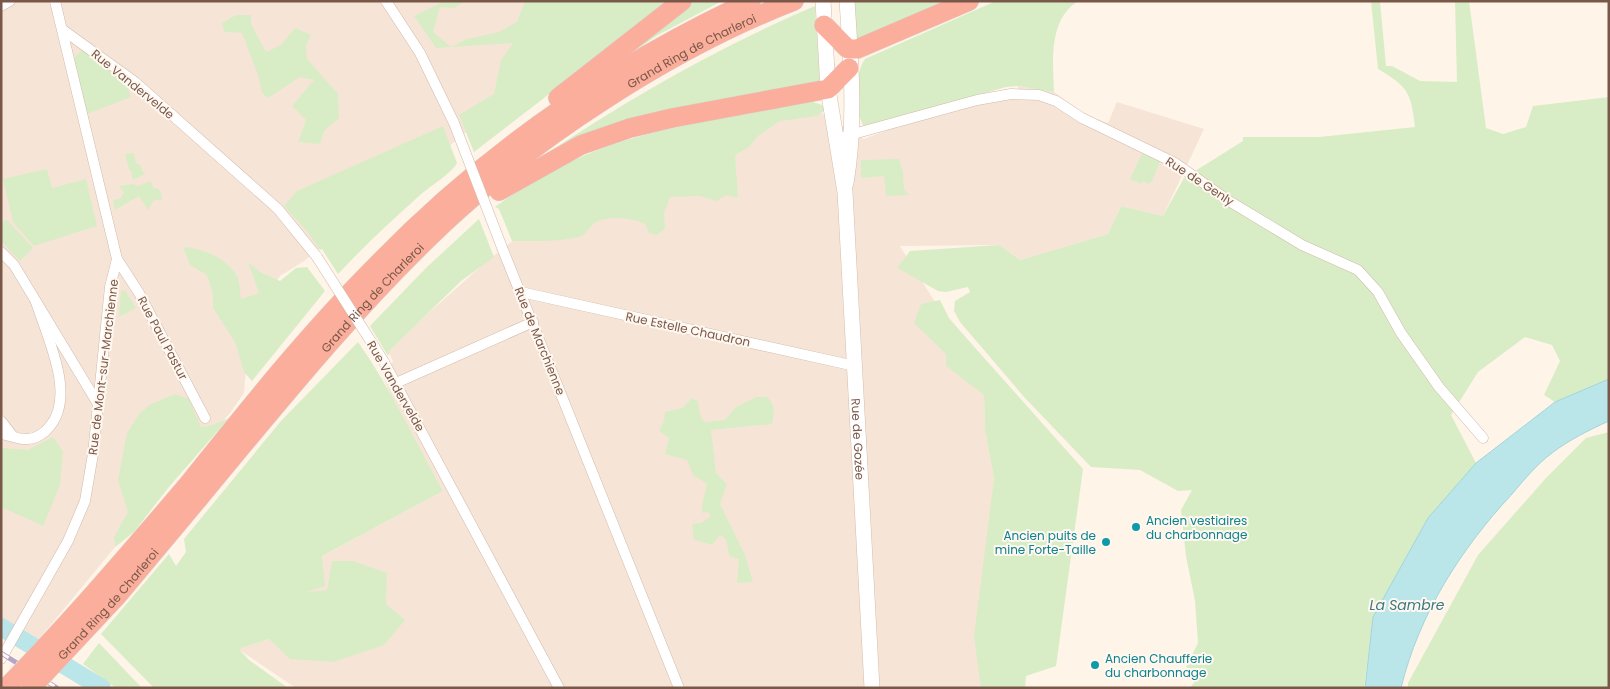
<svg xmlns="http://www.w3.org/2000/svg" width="1610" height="689" viewBox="0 0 1610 689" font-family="Poppins,sans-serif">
<rect width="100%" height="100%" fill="#fef4e8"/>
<g fill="#f6e5d6">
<polygon points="1,1 645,1 521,89 304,261 280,276 250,318 244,393 230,413 120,541 35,644 1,622"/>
<polygon points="1018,86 1054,92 1088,116 1108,123 1117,102 1204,129 1163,216 1121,206 1108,234 1020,260 999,245 900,246 953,331 984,395 985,430 994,479 984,688 296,688 238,649 269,639 322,556 443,491 395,406 383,377 393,361 387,350 487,261 533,225 774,116 820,112 864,139 904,124 979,103 1018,98"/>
</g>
<g fill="#d8edc5">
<polygon points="444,1 466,1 454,8 440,7 433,32 451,47 467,39 499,32 517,22 525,1 670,1 474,152 459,115 494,94 501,60 513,43 436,48 414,16"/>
<polygon points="694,1 722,1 658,35 624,58"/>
<polygon points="854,1 955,1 856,43"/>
<path d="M996,1H1078C1048,20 1053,62 1054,92L1018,86L1006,87L864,127C854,109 854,75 865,59Z"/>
<path d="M1371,1H1380L1386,66H1392L1420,81L1457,82L1455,1H1469L1486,128L1503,134L1526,127L1533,106L1609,97V379L1555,402L1544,395L1560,361L1552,345L1525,337L1478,372L1451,415L1476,463L1428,518L1373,617L1364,688H1190L1196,680L1195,673L1186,667L1198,643L1195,601L1186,556L1181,510L1192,490L1178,491L1140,470L1091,467L1025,398L960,322L954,311L955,301L970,292L968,287L946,292L938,291L897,268L910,251L999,245L1020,260L1108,234L1121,206L1163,216L1184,178L1243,141V137H1319L1415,127C1411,92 1408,87 1378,69Z"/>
<path d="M815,6L820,83L540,158C630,98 714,49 815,6Z"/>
<polygon points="236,15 251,15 251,24 266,52 281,45 295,28 311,35 306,46 307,59 338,94 339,118 324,131 320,144 298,142 306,120 292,106 314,80 300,77 268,98 262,93 258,75 242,33 224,32 222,23"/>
<polygon points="82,50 86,50 128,88 131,97 87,114 74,58"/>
<path d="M813,102L822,105L825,110L817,116L780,121L758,136L748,148L735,155L738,198L727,195L716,201L700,196L670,197L664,213L665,229L656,235L649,233L645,224C633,218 609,215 596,222C590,226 586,235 579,237C557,242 535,241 512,241L499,209L495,207C569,152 638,133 726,117C755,111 784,105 813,102Z"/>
<path d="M443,126L457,163C452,173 429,187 419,196C391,221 364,246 338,274L322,249L320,250L307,231L284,206L297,191Z"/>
<polygon points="1143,152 1161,159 1152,181 1148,184 1143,181 1141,184 1130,179"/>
<polygon points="134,153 136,163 140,165 143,172 146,174 132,180 132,173 129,169 125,154"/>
<polygon points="899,159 903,172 904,190 909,195 886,196 884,176 861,178 861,160"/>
<polygon points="47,169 52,188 86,179 97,226 34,246 13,222 3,179"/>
<polygon points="151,181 153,188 157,188 161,192 162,200 154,200 148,210 139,196 115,210 113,200 120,199 124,192 119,186 133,184 137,186"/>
<polygon points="6,219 33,248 20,261 1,241 1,224"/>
<polygon points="479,219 494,257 461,281 390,350 388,356 370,326 426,268"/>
<path d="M183,247C200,247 229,259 237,276C240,282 240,292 241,299L259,293L248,262L260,272L280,281L296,268L307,267L325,291L252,381L244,372L235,342L213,308V294L207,275L190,265Z"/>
<polygon points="125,290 136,308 119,317 121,291"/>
<polygon points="940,300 949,318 961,332 1083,469 1056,666 1026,676 1025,688 981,688 974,636 994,479 985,430 984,395 946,366 946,354 914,323 921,304"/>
<path d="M358,342C391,389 415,441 443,491L322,556L325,586L306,592L327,590L332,561H353L387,573L386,604L405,620L384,645L333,662L290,659L269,639L239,649L249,660L288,688H154L101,634L169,554L176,566L186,552L184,539L281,421Z"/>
<polygon points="175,394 189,399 201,427 213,425 229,418 168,488 134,532 115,547 114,537 128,512 118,480 127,433 140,413 151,404"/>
<path d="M756,397H767C776,405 774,413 772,424L711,430L716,473L727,484L720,504L745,555L753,582L737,583L739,559L730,556C726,548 730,540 720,535L712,545L694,540L692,524L701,523L711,516L708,512L702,513V506L707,484L693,475L687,460L665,454L669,438L659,431L664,421L665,412L682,408L692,398L698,401L700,415L704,422L725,420L735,408Z"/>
<polygon points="1609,432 1609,688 1408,688 1408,683 1478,555 1546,478 1586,438"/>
<polygon points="53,437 63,451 60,485 43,526 1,507 1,448 28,450"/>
<polygon points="99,643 142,688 116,688 83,664"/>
</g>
<g fill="#bae5e9" stroke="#a0d6dc">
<path d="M1609,379V421C1589,430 1569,440 1552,453C1537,464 1524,480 1512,494C1461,549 1419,614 1401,688H1365L1373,617L1428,518L1476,463L1555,402Z"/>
<polygon points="82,669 111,688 93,688 78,678"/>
</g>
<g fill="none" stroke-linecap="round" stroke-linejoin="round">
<polyline stroke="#bae5e9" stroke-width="18" points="1,627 102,688"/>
<g stroke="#d1baac" stroke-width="11">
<g id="minor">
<polyline points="386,1 420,53 454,123"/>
<polyline points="1,6 10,1"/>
<polyline points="63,30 135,82 278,209 317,257"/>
<polyline points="846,136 977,100 1011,94 1039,95 1056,101 1082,118 1175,163 1229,201 1302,245 1358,270 1378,292 1401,333 1439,387 1483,438"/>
<polyline points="503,250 679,688"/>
<polyline points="1,252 14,265 98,404"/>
<polyline points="117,259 139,293 205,418"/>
<polyline points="521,292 855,366"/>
<polyline points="384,362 559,688"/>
<polyline points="396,383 533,322"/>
<polyline points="1,421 12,435"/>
<path d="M1,434C9,435 20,440 27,439C36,439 45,433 50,426C76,395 47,337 36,302"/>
<polyline points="1,659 68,541 85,501 93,454 110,287 117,259 55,1"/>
</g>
</g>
<g stroke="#d7bcac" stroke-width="16">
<g id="secondary">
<path id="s1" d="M823,1L828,89L845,192L872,688"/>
<path d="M846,183C856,126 851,59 847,1"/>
</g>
</g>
<g stroke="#dad0cc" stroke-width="20">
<g id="motorway">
<polyline points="824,25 848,49 857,49 969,1"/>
<polyline points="558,98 682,1"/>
<polyline points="499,191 581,145 630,128 672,118 828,89 849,68"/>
<path d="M186,487C247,411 307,335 376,266C483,155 611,66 751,1"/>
<path id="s2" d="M199,498C277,404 354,308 443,224C536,137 674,47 794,1"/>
</g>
</g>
<use href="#minor" stroke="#fff" stroke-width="10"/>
<use href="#secondary" stroke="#fff" stroke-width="15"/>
<use href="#motorway" stroke="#fbae9b" stroke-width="19"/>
<g stroke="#b6a4c9" stroke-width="5">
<polyline id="rail" points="1,653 57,688"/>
</g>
<use href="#rail" stroke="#fff8f0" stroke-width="3" stroke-dasharray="9" stroke-linecap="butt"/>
<g stroke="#d1baac" stroke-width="11" stroke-linecap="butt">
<g id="minor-bridge">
<polyline points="454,123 503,250"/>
<polyline points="317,257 384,362"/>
</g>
</g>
<g stroke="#dad0cc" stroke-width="20" stroke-linecap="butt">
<g id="motorway-bridge">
<path d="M6,688C69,624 127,556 186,487"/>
<path id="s3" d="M31,688L117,596L199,498"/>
</g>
</g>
<use href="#minor-bridge" stroke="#fff" stroke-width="10"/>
<use href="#motorway-bridge" stroke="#fbae9b" stroke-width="19"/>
</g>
<g fill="#0f9aa8" stroke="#fff8f0" stroke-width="2">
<circle cx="1136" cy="527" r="5"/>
<circle cx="1106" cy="542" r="5"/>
<circle cx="1095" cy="665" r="5"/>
</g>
<g text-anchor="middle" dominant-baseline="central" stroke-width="4" stroke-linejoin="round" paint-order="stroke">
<g font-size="12" fill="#7a5849" stroke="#fff8f0">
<text stroke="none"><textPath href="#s2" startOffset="671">Grand Ring de Charleroi</textPath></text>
<text transform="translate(133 84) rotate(39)">Rue Vandervelde</text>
<text transform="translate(1200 181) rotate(33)">Rue de Genly</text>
<text stroke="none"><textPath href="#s2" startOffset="265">Grand Ring de Charleroi</textPath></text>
<text transform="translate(688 329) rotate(12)">Rue Estelle Chaudron</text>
<text transform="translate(163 338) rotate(62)">Rue Paul Pastur</text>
<text transform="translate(540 341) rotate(68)">Rue de Marchienne</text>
<text transform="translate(103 367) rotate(-83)">Rue de Mont-sur-Marchienne</text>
<text transform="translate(396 386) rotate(60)">Rue Vandervelde</text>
<text stroke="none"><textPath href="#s1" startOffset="440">Rue de Gozée</textPath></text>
<text stroke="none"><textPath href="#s3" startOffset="114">Grand Ring de Charleroi</textPath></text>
</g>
<g font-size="12" fill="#0d838f" stroke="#fff8f0" text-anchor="start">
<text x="1146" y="520">Ancien vestiaires<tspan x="1146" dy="14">du charbonnage</tspan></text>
<text x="1096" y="535" text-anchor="end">Ancien puits de<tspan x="1096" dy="14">mine Forte-Taille</tspan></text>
<text x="1105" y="658">Ancien Chaufferie<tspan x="1105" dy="14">du charbonnage</tspan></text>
</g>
<g font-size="14" font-style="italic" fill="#3c7980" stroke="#fff8f0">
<text x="1407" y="605">La Sambre</text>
</g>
</g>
<rect width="1610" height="689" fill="none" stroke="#7a5849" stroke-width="5"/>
</svg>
